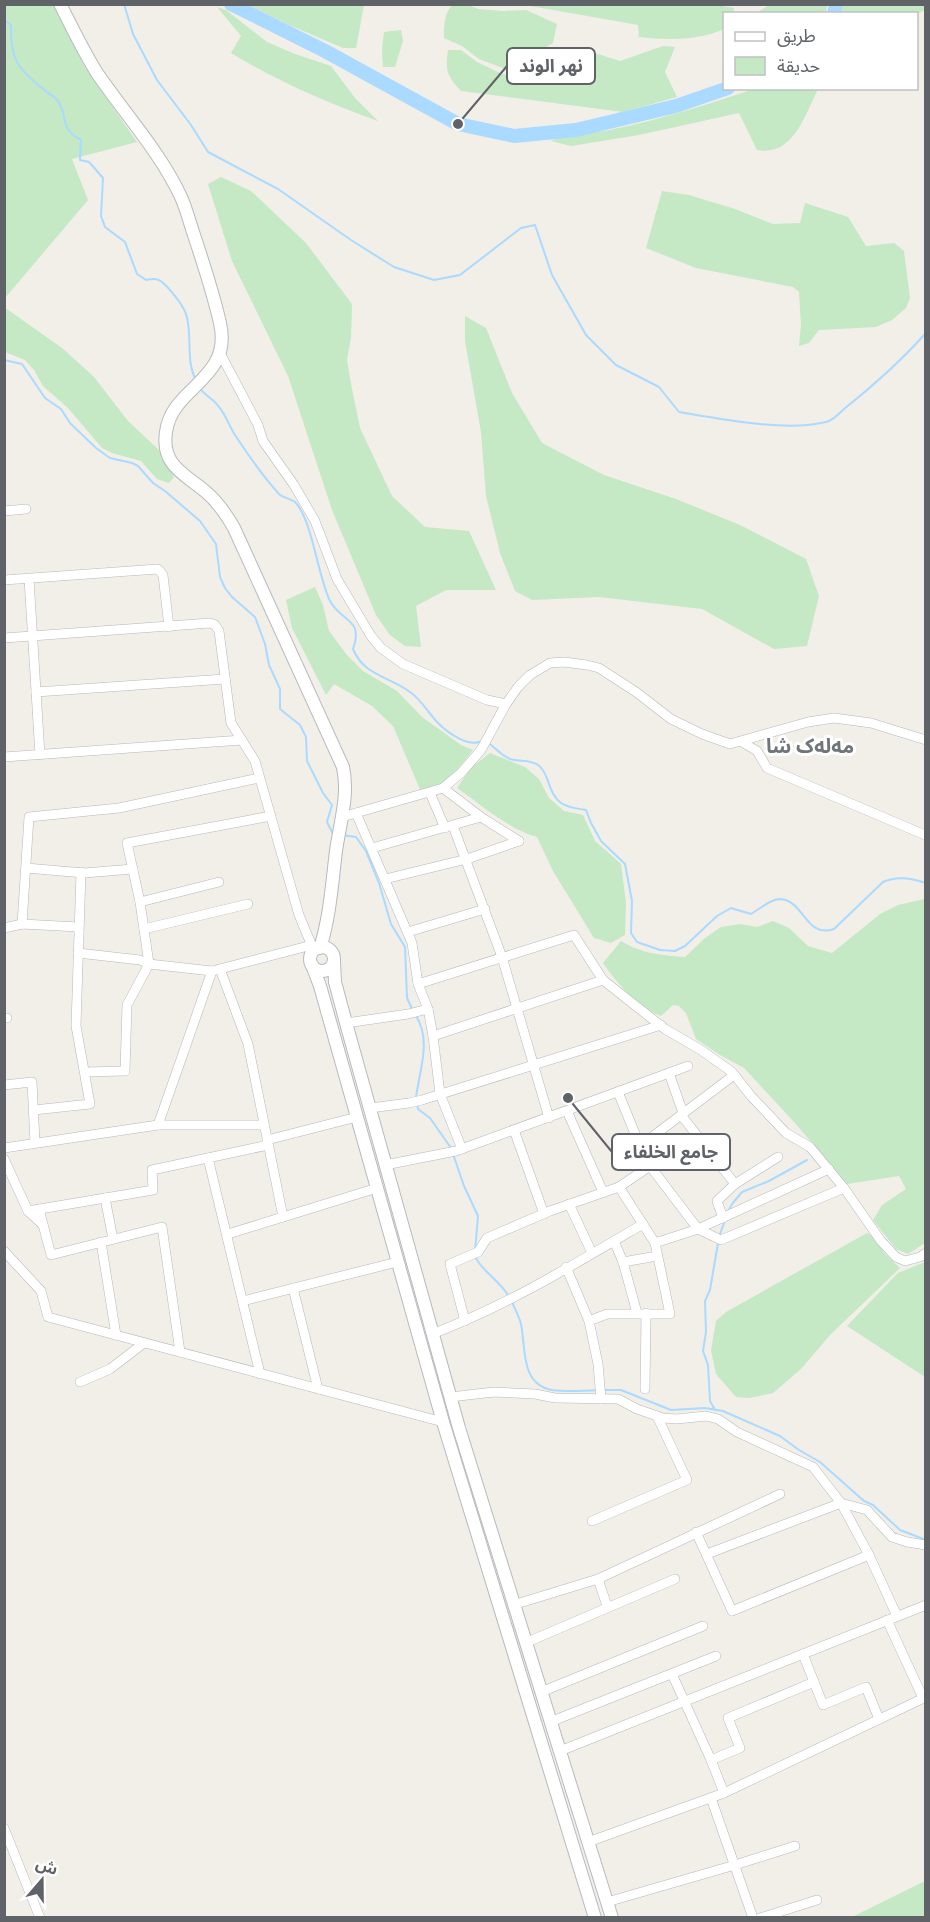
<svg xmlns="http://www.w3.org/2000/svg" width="930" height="1922" viewBox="0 0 930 1922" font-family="'Fira Sans','Noto Sans Arabic',sans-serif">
<rect width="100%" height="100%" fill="#f1efe8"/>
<g fill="#c5e8c5">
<polygon points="5,4 53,5 84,66 137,142 72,159 88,200 5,298"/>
<path d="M453,4L468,5L478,9L503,11L526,10L557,24L553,43L543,49L515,51L508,70L479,59L462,46L444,38C444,26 444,13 453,4Z"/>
<polygon points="771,4 827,4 827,5 826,13 756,13"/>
<polygon points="843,4 925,5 925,10 917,14 841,13"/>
<polygon points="249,5 364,5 356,48 343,48 287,24"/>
<path d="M716,5L734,8L733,13L724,14V29C698,41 667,40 639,37L638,25L525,5Z"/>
<path d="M217,7L226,10L267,42L295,54L331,66L355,98L378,121C327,103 277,81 231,53L241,36Z"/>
<polygon points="401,30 403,41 395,67 383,67 382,49 384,32"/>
<path d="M663,46L675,47L665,72L677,97L623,112L461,91C447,76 445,70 448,50H461L477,62L502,74L516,76L536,61L561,49L598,54L620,61Z"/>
<path d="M757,88L818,89C805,115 793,157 757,150L739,113L639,135L571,146L551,141C573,130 587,134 609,130C660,120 708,104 757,88Z"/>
<polygon points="221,177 251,191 306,243 352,304 351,338 347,360 351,384 360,428 392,496 425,527 469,531 496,590 446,590 416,606 421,647 405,646 390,635 376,615 332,510 288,376 232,261 208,184"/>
<polygon points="662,191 689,195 735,209 773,224 800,223 805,203 848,217 866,246 894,243 904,251 910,298 906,308 892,320 876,327 819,330 809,343 799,346 801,325 799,292 793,287 696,268 646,248"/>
<polygon points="4,307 62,348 94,377 128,421 160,451 174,477 169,483 157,479 141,461 112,453 102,448 68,408 43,386 34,370 25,360 5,352"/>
<polygon points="465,316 486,328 512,393 542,443 604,475 676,499 740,525 806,559 819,596 807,646 774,649 702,609 599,597 532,600 515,591 500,553 486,496 481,432 465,341"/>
<path d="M315,587L323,605L329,631L347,655L363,671L397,691L422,717L461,745L473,750C457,770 447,784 422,794L393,726L372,706L334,684L326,695L292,628L286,600Z"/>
<path d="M490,753L525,767L539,779L549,798L564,811L583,815L595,841L621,864L626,903L625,935L611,943L594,938L553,871L537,837C510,830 480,804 457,788L471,768Z"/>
<path d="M925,899V1243L908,1254L896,1249L873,1220L882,1205L906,1189L899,1176L847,1184L795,1123L744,1068L720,1055L696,1039L686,1013L679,1006L673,1005L661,1016C637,1007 617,983 603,963L621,941C642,954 661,955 685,957L705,938L721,927L740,924L757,927L773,921L789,928L808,946L832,953L880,914L898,905Z"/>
<polygon points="867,1233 871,1235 886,1255 900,1268 831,1334 801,1369 773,1393 749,1398 736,1397 716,1374 711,1350 716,1321 726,1312"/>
<polygon points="925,1262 925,1377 847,1326 898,1273"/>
<polygon points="925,1881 925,1917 852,1917"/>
</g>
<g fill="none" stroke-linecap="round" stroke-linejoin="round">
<g stroke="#aadaff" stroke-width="2">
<path d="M124,4L133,34L157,80L191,125L208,152L278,189L351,240L394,267L434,280L460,275L521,228L535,225L552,275L586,335L616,365L659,387L679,412C720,419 786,432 826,422C832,421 839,414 844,409C873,386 901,361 926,333"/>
<path d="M4,20L11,25C10,59 17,68 43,89C47,93 55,96 58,101C69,118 58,127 81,140L80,160L89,162L103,178L101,216L105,227L125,242L137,274L146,280C159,277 162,281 170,290C176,297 183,305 186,314C193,335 185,360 196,380"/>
<polyline points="4,360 22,364 45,398 61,409 70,423 96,448 110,458 132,463 138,466 153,483 165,491 200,521 216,544 220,577 225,588 232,597 255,617 265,644 269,665 280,689 280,709 300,725 306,737 307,761 323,793 332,805 327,822 333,834"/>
<path d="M200,388C205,396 214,399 219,407C226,415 229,426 235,435C248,455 263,476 279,494C283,498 290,498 295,502C312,519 318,577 330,601C341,622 364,618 353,649C364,676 389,676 410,692C422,700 428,713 438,723C448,733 469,748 482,741"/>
<path d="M488,743C497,748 498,754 510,759C520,762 530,759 538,765C544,769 545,774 548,781C555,804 563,807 586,810L591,823L601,841L625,864L632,901L631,933L637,942L660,950L675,951L685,946L717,916L731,908L751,914C760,909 770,899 780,899C804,900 806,939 834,929L883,882C896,876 912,878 926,883"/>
<polyline points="342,835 356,837 366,851 379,883 391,924 405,947 407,998 413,1011"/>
<path d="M416,1016C432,1041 419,1071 416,1098"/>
<polyline points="417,1103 418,1109 430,1118 451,1148"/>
<polyline points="453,1154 464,1186 478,1216 475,1251"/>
<polyline points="728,1212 732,1204 742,1192 769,1181 807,1160"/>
<polyline points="719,1237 725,1220"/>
<path d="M475,1256C480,1270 501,1281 509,1297"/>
<path d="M512,1302C515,1309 519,1316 521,1324C526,1348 520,1384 552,1390C567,1392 583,1391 599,1390"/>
<polyline points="604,1390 621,1390 671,1410 705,1408 723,1411 780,1436 799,1450 820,1462 864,1501 873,1505 900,1530 926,1540"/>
<polyline points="715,1410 710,1401 708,1365 703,1351 706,1332 705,1301 710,1290 718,1243"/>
</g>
<g stroke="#aadaff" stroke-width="14">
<polyline points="231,4 325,51 458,124 514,136 576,130 676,106 728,88"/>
<polyline points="834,14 836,4"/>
</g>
<g stroke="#b5b8bc" stroke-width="10">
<g id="street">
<polyline points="220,353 258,425 263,441 294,485 315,521 337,579 371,636 381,648 403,664 487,700 506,704"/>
<polyline points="4,511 26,509"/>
<polyline points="29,579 40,755"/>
<polyline points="4,580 158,569 163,575 169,627"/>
<polyline points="4,638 210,623 215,625 219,631 231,723 255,761 299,915 314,951"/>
<polyline points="36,692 225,679"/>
<polyline points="742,742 757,751 767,768 925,835"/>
<polyline points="4,757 242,740"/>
<polyline points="443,788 481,817 519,841"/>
<polyline points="430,793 445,828"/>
<polyline points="356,813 412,943 418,984 428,1009 433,1036 440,1094 462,1149"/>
<polyline points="342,817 443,788 461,773 481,750 506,704 518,687 530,675 550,663 564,662 587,665 599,668 636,692 671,719 702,734 730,744 808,722 834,718 871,723 926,740"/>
<polyline points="453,826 502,957 549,1118"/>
<polyline points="372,848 481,817"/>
<polyline points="26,868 84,873 133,869"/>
<polyline points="385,879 467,859 519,841"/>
<polyline points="140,902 219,882"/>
<polyline points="22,924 29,817 119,808 259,778"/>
<polyline points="4,928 22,924 78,927"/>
<polyline points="144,929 248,904"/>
<polyline points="408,932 485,909"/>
<polyline points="78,953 140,960 149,964 212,971 312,945"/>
<polyline points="220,969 248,1044 283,1217"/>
<polyline points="418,984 574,935 603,980"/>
<polyline points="4,1018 7,1018"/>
<polyline points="346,1023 408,1014 428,1009"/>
<polyline points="433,1036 603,980 665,1029 701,1050 732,1072 751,1096 786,1133 810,1147 844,1188 881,1241 896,1257 905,1261 920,1257 926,1253"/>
<polyline points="85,1072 125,1071 127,1005 149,964 140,902 127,843 271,816"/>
<polyline points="669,1073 683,1113"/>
<polyline points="4,1085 32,1082 35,1143"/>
<polyline points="618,1092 640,1146 650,1166 698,1229 829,1169"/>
<polyline points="370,1108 409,1103 422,1100 661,1025"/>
<polyline points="34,1110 90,1104 76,1026 81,872"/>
<polyline points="567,1111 603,1192"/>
<polyline points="681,1115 735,1184"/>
<polyline points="158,1125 212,971"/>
<polyline points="514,1130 544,1214"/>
<polyline points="267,1140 357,1117"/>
<polyline points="640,1146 734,1075"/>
<polyline points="4,1148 158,1125 264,1125"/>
<polyline points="208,1158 260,1374"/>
<polyline points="4,1159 28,1211 43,1225"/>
<polyline points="385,1165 456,1151 688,1066"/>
<polyline points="105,1198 113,1239"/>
<polyline points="569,1204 592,1253"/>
<polyline points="39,1209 51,1255 162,1227 180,1352"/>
<polyline points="28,1211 153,1190 152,1170 268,1145"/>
<polyline points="723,1218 717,1201 735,1184 778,1157"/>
<polyline points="228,1234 377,1188"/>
<polyline points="614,1241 623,1262 637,1313"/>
<polyline points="101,1242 116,1335"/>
<polyline points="655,1243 698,1229 721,1240 844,1188"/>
<polyline points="4,1251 41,1291 48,1317 443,1422"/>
<polyline points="623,1262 657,1256"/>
<polyline points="566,1267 589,1321 598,1364 601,1399"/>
<polyline points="293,1288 318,1389"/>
<polyline points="243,1301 397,1262"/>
<polyline points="465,1321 450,1264 478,1252 487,1238 550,1211 619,1187 650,1166"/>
<polyline points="589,1321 607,1314 670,1314 655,1243 619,1187"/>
<path d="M432,1334C506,1306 575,1264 643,1224"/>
<polyline points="80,1382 110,1369 144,1343"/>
<polyline points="645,1389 646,1313"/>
<polyline points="450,1397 494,1392 535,1394 555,1398 618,1399 637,1409 663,1418 677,1419 706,1416 718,1419 737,1432 813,1467 841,1503 867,1510 892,1537 907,1542 926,1545"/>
<polyline points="592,1521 687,1480 657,1416"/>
<polyline points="696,1532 732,1611 869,1555"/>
<polyline points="707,1554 841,1503 869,1555 897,1616"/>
<polyline points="598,1579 607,1606"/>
<polyline points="513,1605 598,1579 780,1494"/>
<polyline points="887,1620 923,1698"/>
<polyline points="525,1643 675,1579"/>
<polyline points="803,1654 823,1705 866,1687 879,1719"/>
<polyline points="672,1674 711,1760 724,1793"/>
<polyline points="541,1692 703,1626"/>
<polyline points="550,1722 716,1656"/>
<polyline points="560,1751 926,1605"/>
<polyline points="711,1760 740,1748 728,1718 814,1682"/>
<polyline points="711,1798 753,1918"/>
<polyline points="4,1828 40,1918"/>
<polyline points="588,1842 724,1793 926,1697"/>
<polyline points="607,1902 735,1865 795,1846"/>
<polyline points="760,1918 817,1900"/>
</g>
</g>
<g stroke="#b6babf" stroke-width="14">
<g id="secondary">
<path d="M60,4C72,27 83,51 97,73C125,114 160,152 181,197C186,208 189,220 193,232C203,262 213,292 220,323C233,380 172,386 166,432C161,466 185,474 206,492C218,502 226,514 234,528L343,767C349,796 340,822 336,851C332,883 330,917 320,948"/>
<circle cx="322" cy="959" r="12"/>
<polyline points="334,961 335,982 346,1023 459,1428 612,1918"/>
<polyline points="312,965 320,986 443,1422 595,1918"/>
</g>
</g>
<use href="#street" stroke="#fff" stroke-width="9"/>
<use href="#secondary" stroke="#fff" stroke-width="12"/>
</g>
<g text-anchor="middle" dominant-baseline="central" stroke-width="6" stroke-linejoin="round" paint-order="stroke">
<g font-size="20" font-weight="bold" fill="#70757a" stroke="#fff">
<text x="810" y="746">مەلەک شا</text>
</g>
</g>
<path fill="none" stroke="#5f6368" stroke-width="2" d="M458 124L507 66M568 1098L612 1152"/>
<g fill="#5f6368" stroke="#fff" stroke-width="2">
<circle cx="458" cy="124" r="6"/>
<circle cx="568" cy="1098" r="6"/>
</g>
<g fill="#fff" stroke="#5f6368" stroke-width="2">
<rect x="507" y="48" width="88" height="36" rx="6"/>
<rect x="612" y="1134" width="118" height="36" rx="6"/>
</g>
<g font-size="18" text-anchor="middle" font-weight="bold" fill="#5f6368">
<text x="551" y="72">نهر الوند</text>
<text x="671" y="1158">جامع الخلفاء</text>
</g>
<rect width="930" height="1922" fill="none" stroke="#5f6368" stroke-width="12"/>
<rect x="723" y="12" width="195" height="78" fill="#ffffff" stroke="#bfc1c3" stroke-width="1.5"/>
<rect x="735" y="32" width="30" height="9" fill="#ffffff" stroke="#bfc1c3" stroke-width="1.5"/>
<text x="777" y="42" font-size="18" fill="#5f6368">طريق</text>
<rect x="735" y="57" width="30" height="18" fill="#c5e8c5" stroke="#bfc1c3" stroke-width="1.5"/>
<text x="777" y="72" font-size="18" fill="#5f6368">حديقة</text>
<g transform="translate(42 1880) rotate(20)" stroke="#ffffff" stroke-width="4.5" paint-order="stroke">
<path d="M0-4.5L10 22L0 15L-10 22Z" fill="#5f6368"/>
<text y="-9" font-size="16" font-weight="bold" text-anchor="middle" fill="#5f6368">ش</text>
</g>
</svg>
